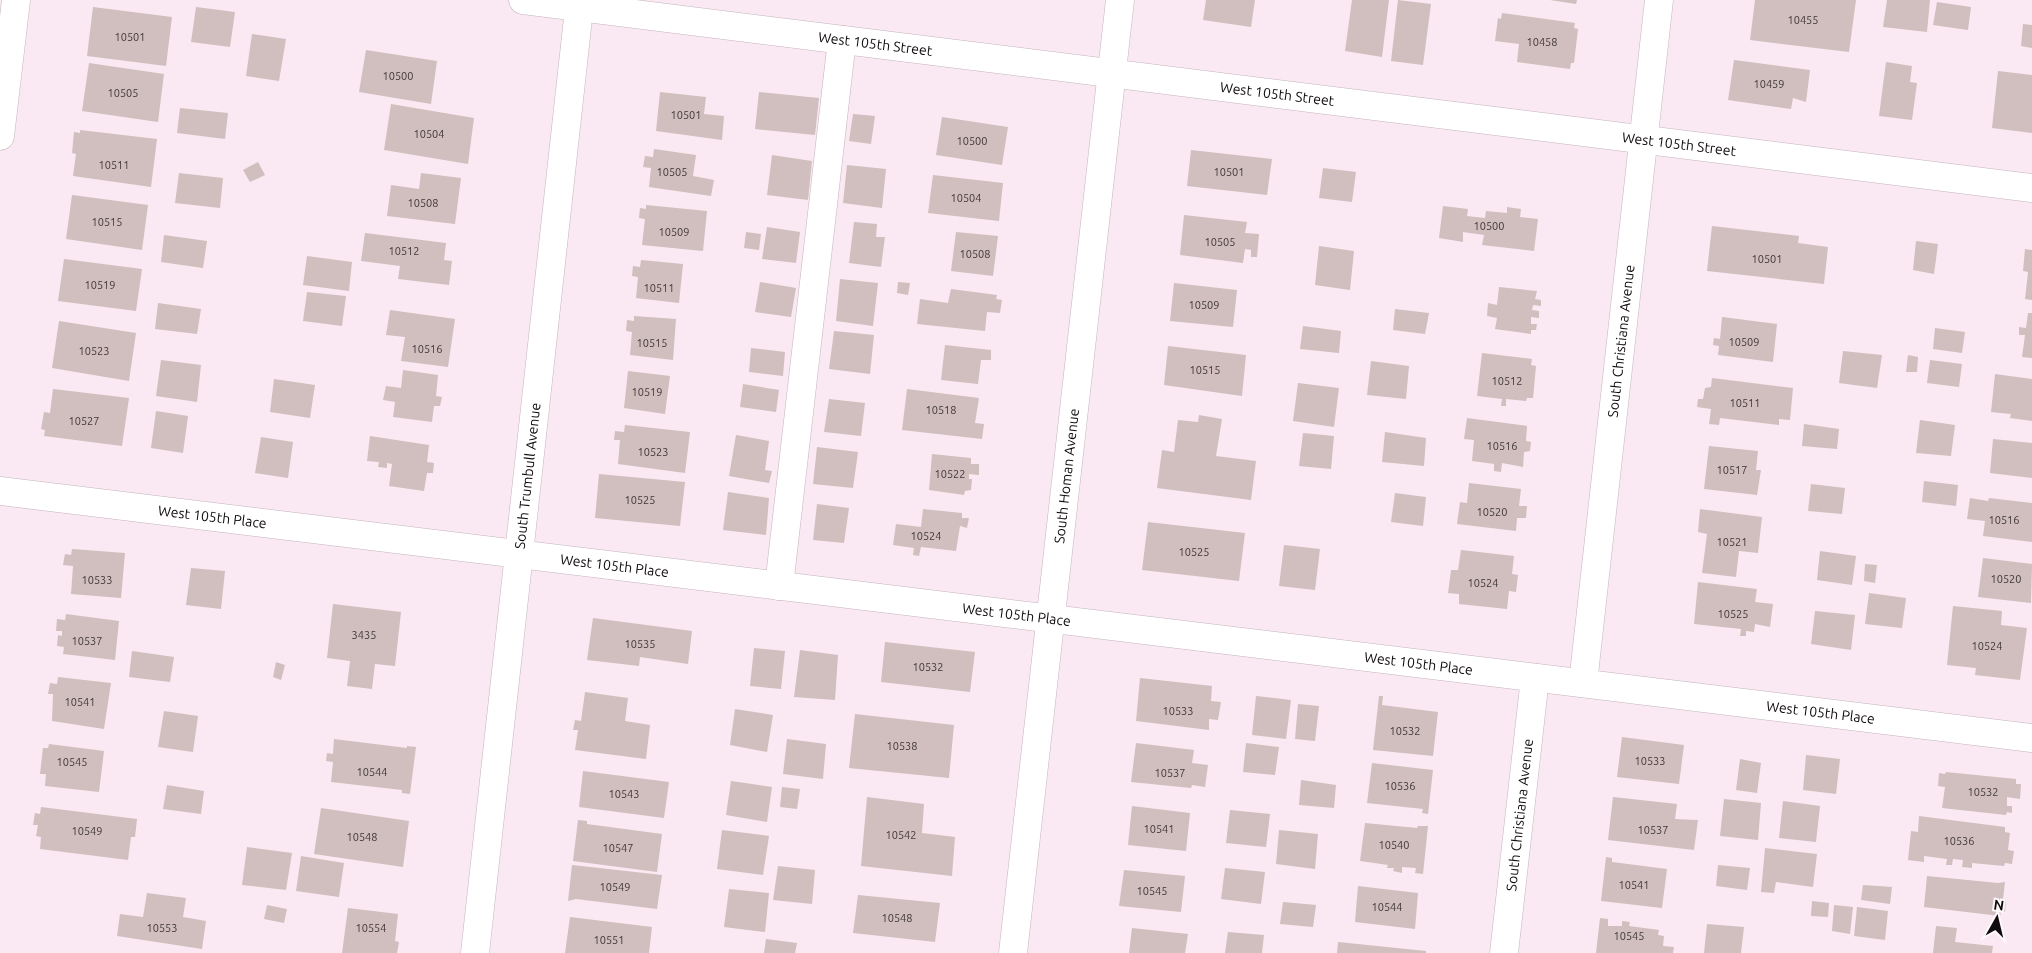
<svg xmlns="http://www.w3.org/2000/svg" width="2032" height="953" viewBox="0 0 2032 953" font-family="Ubuntu,sans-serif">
<rect width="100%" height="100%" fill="#fae9f2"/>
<g fill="#d1bebe">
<polygon points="1206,0 1255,0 1251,27 1203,20"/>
<polygon points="1352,0 1389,0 1382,57 1345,51"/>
<polygon points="1398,0 1431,4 1423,65 1391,61"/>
<polygon points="1550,0 1577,0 1576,4"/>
<polygon points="1755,0 1856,0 1849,52 1750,40"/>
<polygon points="1887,0 1930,0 1927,32 1883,27"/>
<polygon points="1937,2 1971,7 1968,30 1933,25"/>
<polygon points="93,7 172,17 166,66 87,56"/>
<polygon points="196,7 235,12 230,47 191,42"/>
<polygon points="1502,13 1575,23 1574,28 1578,29 1574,63 1571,63 1570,69 1517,62 1519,44 1495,41 1498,18 1501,19"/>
<polygon points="2023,24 2032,25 2032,48 2021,46"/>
<polygon points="252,34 286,39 279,81 246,76"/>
<polygon points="366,50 437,61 431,104 359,92"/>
<polygon points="1734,60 1810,70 1806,102 1793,98 1791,109 1728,100"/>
<polygon points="1886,62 1912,66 1910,82 1917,83 1912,120 1879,116"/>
<polygon points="89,63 164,74 158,122 82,111"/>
<polygon points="1998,71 2032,75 2032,133 1992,128"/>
<polygon points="660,92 706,97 704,114 724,116 722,140 656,131"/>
<polygon points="759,92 819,98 815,135 755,129"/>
<polygon points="391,104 474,118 468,164 384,150"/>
<polygon points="180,108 228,113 225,139 177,133"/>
<polygon points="853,114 875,116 871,144 849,141"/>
<polygon points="942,117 1008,127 1002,165 936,155"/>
<polygon points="80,130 157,139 151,187 73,176 76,154 72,153 74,132 80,133"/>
<polygon points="654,149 696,155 693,176 714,180 711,196 649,187 651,168 643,167 645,156 653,157"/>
<polygon points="1191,150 1272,159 1267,195 1187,186"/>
<polygon points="772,155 812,161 808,200 767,195"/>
<polygon points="258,162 265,175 250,182 243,170"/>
<polygon points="847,165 886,169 882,208 843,203"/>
<polygon points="1323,168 1356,172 1352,202 1319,198"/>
<polygon points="179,173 223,178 220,208 175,203"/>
<polygon points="421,173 461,178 455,224 387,216 391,185 419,189"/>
<polygon points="933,175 1003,183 999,221 928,213"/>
<polygon points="72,195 148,205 142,250 66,239"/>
<polygon points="646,205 707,211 703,251 642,245 645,219 639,218 640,208 646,209"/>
<polygon points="1443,206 1468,209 1467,216 1485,218 1486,211 1507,213 1507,207 1521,209 1520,217 1538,219 1534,251 1482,245 1484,235 1463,232 1463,242 1439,238"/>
<polygon points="1184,215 1247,222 1245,233 1259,234 1257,257 1251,257 1251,250 1245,249 1243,263 1180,255"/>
<polygon points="854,222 877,224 876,237 885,237 881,267 849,263"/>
<polygon points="1712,226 1799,236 1798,243 1828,247 1824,284 1707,271"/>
<polygon points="767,227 800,232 796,263 762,259"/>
<polygon points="746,232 761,234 759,250 744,248"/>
<polygon points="956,232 998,236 993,276 951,271"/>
<polygon points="365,233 446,243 444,260 452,261 449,285 398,279 400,266 361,261"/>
<polygon points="164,235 207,241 203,268 161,262"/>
<polygon points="1916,241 1938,244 1934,274 1913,270"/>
<polygon points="1319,246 1354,251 1350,290 1315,285"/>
<polygon points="2025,249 2032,250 2032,300 2025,299 2028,272 2023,271"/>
<polygon points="307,256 352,262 349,291 303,285"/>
<polygon points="64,259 142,269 136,311 58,301"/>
<polygon points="641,260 683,264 679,303 636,298 638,277 632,276 633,266 640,267"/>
<polygon points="840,279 878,283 873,326 836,321"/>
<polygon points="760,282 796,288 791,317 755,312"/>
<polygon points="898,282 910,283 908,295 897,293"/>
<polygon points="1174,283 1237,290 1233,327 1170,321"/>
<polygon points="1499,287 1537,291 1535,299 1541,300 1541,306 1533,305 1532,310 1539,311 1539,318 1531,317 1531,324 1537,324 1536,330 1531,330 1531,334 1495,329 1497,318 1487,316 1488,303 1497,305"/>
<polygon points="951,289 997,295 996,299 1002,300 1000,313 987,312 985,331 917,324 920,299 948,303"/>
<polygon points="307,292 346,296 342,326 303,321"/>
<polygon points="158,303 201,309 197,334 155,329"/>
<polygon points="1395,309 1429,313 1425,334 1393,330"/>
<polygon points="390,310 455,319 448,367 401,361 405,337 386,335"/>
<polygon points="2028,313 2032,313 2032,358 2022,357 2025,335 2019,335 2019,327 2026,328"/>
<polygon points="634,316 676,319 673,360 630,355 632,332 626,331 627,320 634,321"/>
<polygon points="1722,317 1777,324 1773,362 1718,355 1719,346 1713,345 1714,338 1720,339"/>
<polygon points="59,321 136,333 129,381 52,368"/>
<polygon points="1303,326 1341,331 1339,353 1300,349"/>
<polygon points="1935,328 1965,332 1962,353 1933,349"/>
<polygon points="834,331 874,335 870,374 829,369"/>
<polygon points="945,345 991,350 991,360 981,360 978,384 941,380"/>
<polygon points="1168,346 1246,355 1242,396 1164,385"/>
<polygon points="751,348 785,352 783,376 749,372"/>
<polygon points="1843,351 1882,355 1877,388 1839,383"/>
<polygon points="1482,353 1532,359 1531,365 1536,366 1533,398 1527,398 1526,401 1506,399 1506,406 1501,406 1502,399 1477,396"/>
<polygon points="1908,355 1918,357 1917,372 1906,372"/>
<polygon points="161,360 201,365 197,402 156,396"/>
<polygon points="1930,360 1962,364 1959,387 1927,383"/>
<polygon points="1371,361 1409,366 1406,399 1367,395"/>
<polygon points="403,370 438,375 436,396 442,397 440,406 434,406 432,422 393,417 395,402 383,400 386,386 401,388"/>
<polygon points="628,371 670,376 665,414 624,408"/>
<polygon points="1995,374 2032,379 2032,421 2010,418 2011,414 1991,412"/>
<polygon points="1712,378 1793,388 1790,420 1779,419 1779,425 1720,418 1719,425 1709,424 1711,409 1697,407 1698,399 1703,399 1705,388 1711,387"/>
<polygon points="274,379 315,385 310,418 270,412"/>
<polygon points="1298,383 1339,388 1334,427 1293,421"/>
<polygon points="743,384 779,390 776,412 740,407"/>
<polygon points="53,389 129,398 122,446 44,436 45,430 41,429 44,412 50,413"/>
<polygon points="907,389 979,398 975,423 984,424 982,439 902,430"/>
<polygon points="829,399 865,403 861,436 824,432"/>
<polygon points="156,411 188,416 183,453 151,448"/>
<polygon points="1199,415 1222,419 1216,456 1256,461 1251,500 1157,488 1162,450 1174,452 1178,420 1198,422"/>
<polygon points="1467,418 1527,426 1526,441 1531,442 1530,451 1524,452 1523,467 1502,463 1501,472 1494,471 1494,464 1472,461 1474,440 1464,439"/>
<polygon points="1920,420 1955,425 1951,456 1916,453"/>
<polygon points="1804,424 1839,429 1837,449 1802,446"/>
<polygon points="625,425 690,432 685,473 618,464 620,440 614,440 615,431 624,432"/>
<polygon points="1385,432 1426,438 1424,466 1382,462"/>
<polygon points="1303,433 1334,436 1331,469 1299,466"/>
<polygon points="736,435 769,441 765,470 772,471 769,483 729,476"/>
<polygon points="370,436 429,445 427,462 434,463 433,473 427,473 424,491 389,486 392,464 387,463 387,468 378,467 379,462 367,461"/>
<polygon points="261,437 293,442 288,478 255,473"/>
<polygon points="1993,439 2032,443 2032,478 1990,473"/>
<polygon points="1709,446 1758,451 1756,470 1761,470 1757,495 1704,489"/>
<polygon points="817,447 858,452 853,488 813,484"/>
<polygon points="932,454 971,458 971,464 979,464 979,475 969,474 969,479 972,479 971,490 965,491 964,495 929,490"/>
<polygon points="599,474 685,482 680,526 595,518"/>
<polygon points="1924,481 1958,485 1956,506 1922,502"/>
<polygon points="1469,483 1521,489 1519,506 1527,506 1526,518 1517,518 1516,531 1457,524 1460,502 1467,503"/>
<polygon points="1811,484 1845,488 1842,514 1808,511"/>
<polygon points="728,492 769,498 766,535 723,530"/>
<polygon points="1395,493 1426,497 1423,526 1391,522"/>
<polygon points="1970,498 1988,501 1989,498 2032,503 2032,542 1983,536 1985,521 1967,519"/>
<polygon points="817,504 849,508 844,543 813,540"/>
<polygon points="923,509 962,513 962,518 969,518 967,528 960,526 956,551 921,547 919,556 913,555 914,548 893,545 896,524 921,527"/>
<polygon points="1700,509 1762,517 1758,553 1739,551 1736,577 1702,573 1707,534 1698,532"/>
<polygon points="1148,522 1245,533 1239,581 1142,570"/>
<polygon points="1284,545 1320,549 1315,590 1279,586"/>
<polygon points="72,549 125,553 121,598 71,594 73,566 63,565 65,554 71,555"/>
<polygon points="1461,550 1514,556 1512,574 1518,575 1516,592 1509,591 1507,609 1459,604 1459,594 1448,593 1451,570 1458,570"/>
<polygon points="1820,551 1856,556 1852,585 1817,580"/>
<polygon points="1983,558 2032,564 2031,603 1978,597"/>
<polygon points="1865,564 1877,565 1875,583 1864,581"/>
<polygon points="191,568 225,571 221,609 186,605"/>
<polygon points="1698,582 1757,589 1755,602 1773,604 1770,627 1755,624 1754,632 1746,631 1746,636 1740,636 1741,629 1694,624"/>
<polygon points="1869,593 1906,598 1902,628 1865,624"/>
<polygon points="333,604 401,612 395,666 375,664 372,689 347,686 350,661 327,658"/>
<polygon points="1953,606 2002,611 2001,625 2027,628 2020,680 1975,675 1976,668 1947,665"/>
<polygon points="1815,611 1855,615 1851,650 1811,644"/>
<polygon points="66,614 119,621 115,660 63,654 64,647 57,646 58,635 62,636 62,631 56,631 57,619 65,620"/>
<polygon points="593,618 692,631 688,664 640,657 639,666 587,660"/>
<polygon points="885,642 975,652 970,692 881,682"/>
<polygon points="754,648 785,651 781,689 750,686"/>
<polygon points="800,650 838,655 835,700 794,697"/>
<polygon points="132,651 174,657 170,682 129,677"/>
<polygon points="276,662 285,665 281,680 273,677"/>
<polygon points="58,677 111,683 104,729 52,721 53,694 48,694 50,683 57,684"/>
<polygon points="1140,678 1212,686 1211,701 1221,702 1218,720 1209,719 1209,730 1136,721"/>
<polygon points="585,692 628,698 625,721 650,725 646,759 575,750 578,730 573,730 575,720 581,721"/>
<polygon points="1256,696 1291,700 1286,739 1252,735"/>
<polygon points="1379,696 1383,696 1382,705 1438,712 1433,756 1373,750"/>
<polygon points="1298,704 1319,706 1315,741 1295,739"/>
<polygon points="735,709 773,715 767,752 730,745"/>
<polygon points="164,711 198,716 193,752 158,747"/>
<polygon points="855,714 954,725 949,778 849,768"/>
<polygon points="1622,737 1684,745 1679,784 1617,777"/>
<polygon points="334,739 407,748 407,746 416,747 410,794 402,793 402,790 331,782 333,762 326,761 327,753 333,754"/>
<polygon points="787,739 826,744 823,779 783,774"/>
<polygon points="1136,743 1194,750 1192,763 1208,765 1205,787 1192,785 1191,788 1131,782"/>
<polygon points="1246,743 1279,747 1275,775 1243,772"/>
<polygon points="49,744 104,751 99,792 45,786 46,774 40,774 43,748 48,748"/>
<polygon points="1806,755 1840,759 1836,794 1803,790"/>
<polygon points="1740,759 1761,763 1757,793 1736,790"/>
<polygon points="1372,763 1433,770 1428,814 1422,813 1423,809 1367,803"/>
<polygon points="583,771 669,782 664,818 579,807"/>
<polygon points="1946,772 2016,779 2016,784 2021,784 2020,799 2007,797 2007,806 2012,806 2012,813 2007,812 2006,815 1942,808 1945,787 1938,786 1939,773 1945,774"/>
<polygon points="1301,780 1336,785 1334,808 1299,805"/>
<polygon points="731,781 772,787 767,822 726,815"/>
<polygon points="167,785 204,791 201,814 163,809"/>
<polygon points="782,787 800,789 797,809 780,807"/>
<polygon points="867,797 924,804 922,833 955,837 952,876 861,866"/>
<polygon points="1613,797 1677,804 1675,819 1698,820 1694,850 1608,840"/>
<polygon points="1724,799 1761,803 1758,840 1720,836"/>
<polygon points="1783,801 1820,806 1816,842 1779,838"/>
<polygon points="1132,806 1190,813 1186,851 1128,845"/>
<polygon points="41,807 137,819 135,837 131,837 128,860 40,849 41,837 36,836 38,825 33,825 35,813 40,814"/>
<polygon points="321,808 409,821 403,867 314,854"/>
<polygon points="1230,810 1270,814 1266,847 1226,843"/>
<polygon points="1919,816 2005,827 2005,832 2010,833 2008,850 2014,851 2012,864 2005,863 2004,866 1972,863 1972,868 1962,867 1963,860 1953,859 1952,865 1946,865 1947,859 1924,856 1924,862 1908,860 1911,831 1918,832"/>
<polygon points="578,820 587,821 587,824 662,834 657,872 573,861"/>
<polygon points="1365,823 1417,828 1418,826 1428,826 1423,874 1415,873 1416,868 1402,867 1402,873 1393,871 1394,868 1387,868 1388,865 1360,861"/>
<polygon points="722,830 769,836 763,875 717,869"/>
<polygon points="1279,830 1318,834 1315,869 1276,864"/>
<polygon points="247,847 292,853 286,890 242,885"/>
<polygon points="1765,848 1817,854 1813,887 1776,882 1774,893 1761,892"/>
<polygon points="301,856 344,863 339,897 296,891"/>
<polygon points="1606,857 1612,858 1612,862 1667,869 1662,908 1601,901"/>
<polygon points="572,865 662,875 657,909 576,899 568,901"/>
<polygon points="1718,865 1750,868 1747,890 1716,886"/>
<polygon points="778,866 815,870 812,904 773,900"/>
<polygon points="1225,868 1265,872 1261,904 1221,899"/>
<polygon points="1124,870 1185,876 1181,912 1119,906"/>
<polygon points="1927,876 1998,883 2005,882 2003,899 2006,899 2005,912 2001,912 2000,916 1924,907"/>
<polygon points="1863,885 1892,887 1890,904 1861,900"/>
<polygon points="1358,886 1418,893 1415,929 1355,922"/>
<polygon points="729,889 769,893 765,932 724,927"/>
<polygon points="147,893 186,898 183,917 206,921 202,949 117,936 120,914 143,917"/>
<polygon points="858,895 940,903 935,942 853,933"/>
<polygon points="1812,901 1829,903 1828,917 1811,916"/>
<polygon points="1283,902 1316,905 1313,927 1280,924"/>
<polygon points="267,905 287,909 284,923 264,919"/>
<polygon points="1834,905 1853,907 1850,934 1832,931"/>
<polygon points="1857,907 1888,911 1885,940 1854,936"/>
<polygon points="348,908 398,914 395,941 399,942 397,953 342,953"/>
<polygon points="570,917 652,927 649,953 565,953"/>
<polygon points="1600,918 1608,919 1608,926 1622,926 1622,921 1630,922 1629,926 1659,930 1658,935 1664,936 1663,946 1674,947 1673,953 1596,953"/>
<polygon points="1707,924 1744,927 1741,953 1704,953"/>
<polygon points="1936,926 1957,928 1955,942 1993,946 1992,953 1933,953"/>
<polygon points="1132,928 1188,934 1185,953 1129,953"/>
<polygon points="1228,932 1264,935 1262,953 1225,953"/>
<polygon points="766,939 797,943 795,953 764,953"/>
<polygon points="1338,942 1426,951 1426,953 1337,953"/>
</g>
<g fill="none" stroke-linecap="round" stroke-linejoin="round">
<g stroke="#c4b4bc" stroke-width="29">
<g id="minor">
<path id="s1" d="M523,0L2032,188"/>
<polyline points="0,136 16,0"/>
<path id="s2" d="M0,491L2032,738"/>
<polyline points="779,586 842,40"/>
<path id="s3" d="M1583,683L1659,0"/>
<path id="s4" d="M475,953L580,0"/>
<path id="s5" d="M1013,953L1120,0"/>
<path id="s6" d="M1504,953L1535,678"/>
</g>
</g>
<use href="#minor" stroke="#fff" stroke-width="28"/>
</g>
<g text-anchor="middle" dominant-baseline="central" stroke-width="5" stroke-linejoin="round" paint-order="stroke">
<g font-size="11" fill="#40383a">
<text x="1803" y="20">10455</text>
<text x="130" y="37">10501</text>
<text x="1542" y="42">10458</text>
<text x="398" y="76">10500</text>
<text x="1769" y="84">10459</text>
<text x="123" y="93">10505</text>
<text x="686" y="115">10501</text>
<text x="429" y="134">10504</text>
<text x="972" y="141">10500</text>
<text x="114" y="165">10511</text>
<text x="672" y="172">10505</text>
<text x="1229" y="172">10501</text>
<text x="966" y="198">10504</text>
<text x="423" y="203">10508</text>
<text x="107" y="222">10515</text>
<text x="1489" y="226">10500</text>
<text x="674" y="232">10509</text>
<text x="1220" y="242">10505</text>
<text x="404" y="251">10512</text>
<text x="975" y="254">10508</text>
<text x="1767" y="259">10501</text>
<text x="100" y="285">10519</text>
<text x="659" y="288">10511</text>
<text x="1204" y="305">10509</text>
<text x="1744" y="342">10509</text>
<text x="652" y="343">10515</text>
<text x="427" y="349">10516</text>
<text x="94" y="351">10523</text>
<text x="1205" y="370">10515</text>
<text x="1507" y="381">10512</text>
<text x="647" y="392">10519</text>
<text x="1745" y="403">10511</text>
<text x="941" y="410">10518</text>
<text x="84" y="421">10527</text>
<text x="1502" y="446">10516</text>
<text x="653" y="452">10523</text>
<text x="1732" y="470">10517</text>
<text x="950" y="474">10522</text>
<text x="640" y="500">10525</text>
<text x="1492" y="512">10520</text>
<text x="2004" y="520">10516</text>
<text x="926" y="536">10524</text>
<text x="1732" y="542">10521</text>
<text x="1194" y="552">10525</text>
<text x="2006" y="579">10520</text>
<text x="97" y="580">10533</text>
<text x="1483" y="583">10524</text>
<text x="1733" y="614">10525</text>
<text x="364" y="635">3435</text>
<text x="87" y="641">10537</text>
<text x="640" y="644">10535</text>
<text x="1987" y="646">10524</text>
<text x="928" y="667">10532</text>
<text x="80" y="702">10541</text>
<text x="1178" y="711">10533</text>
<text x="1405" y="731">10532</text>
<text x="902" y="746">10538</text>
<text x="1650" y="761">10533</text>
<text x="72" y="762">10545</text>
<text x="372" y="772">10544</text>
<text x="1170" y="773">10537</text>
<text x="1400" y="786">10536</text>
<text x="1983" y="792">10532</text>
<text x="624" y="794">10543</text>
<text x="1159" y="829">10541</text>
<text x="1653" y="830">10537</text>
<text x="87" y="831">10549</text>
<text x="901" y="835">10542</text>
<text x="362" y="837">10548</text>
<text x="1959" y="841">10536</text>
<text x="1394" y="845">10540</text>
<text x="618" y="848">10547</text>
<text x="1634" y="885">10541</text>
<text x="615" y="887">10549</text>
<text x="1152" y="891">10545</text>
<text x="1387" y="907">10544</text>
<text x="897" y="918">10548</text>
<text x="162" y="928">10553</text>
<text x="371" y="928">10554</text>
<text x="1629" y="936">10545</text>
<text x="609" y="940">10551</text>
</g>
<g font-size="14" fill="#100b0e" stroke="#fefafc">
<text stroke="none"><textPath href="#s1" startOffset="355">West 105th Street</textPath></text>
<text stroke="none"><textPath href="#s1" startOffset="760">West 105th Street</textPath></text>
<text stroke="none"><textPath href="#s1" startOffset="1165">West 105th Street</textPath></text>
<text stroke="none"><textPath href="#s3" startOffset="344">South Christiana Avenue</textPath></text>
<text stroke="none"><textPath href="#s5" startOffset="480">South Homan Avenue</textPath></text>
<text stroke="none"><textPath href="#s4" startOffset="480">South Trumbull Avenue</textPath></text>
<text stroke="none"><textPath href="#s2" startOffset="214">West 105th Place</textPath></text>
<text stroke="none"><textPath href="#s2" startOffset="619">West 105th Place</textPath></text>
<text stroke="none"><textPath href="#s2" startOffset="1024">West 105th Place</textPath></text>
<text stroke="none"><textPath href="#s2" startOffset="1429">West 105th Place</textPath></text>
<text stroke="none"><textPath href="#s2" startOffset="1834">West 105th Place</textPath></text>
<text stroke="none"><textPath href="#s6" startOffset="139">South Christiana Avenue</textPath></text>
</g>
</g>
<g transform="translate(1997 918) rotate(8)" stroke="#fefafc" stroke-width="4" paint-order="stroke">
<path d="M0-4L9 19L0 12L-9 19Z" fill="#100b0e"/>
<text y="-8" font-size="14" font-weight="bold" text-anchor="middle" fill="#100b0e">N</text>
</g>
</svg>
